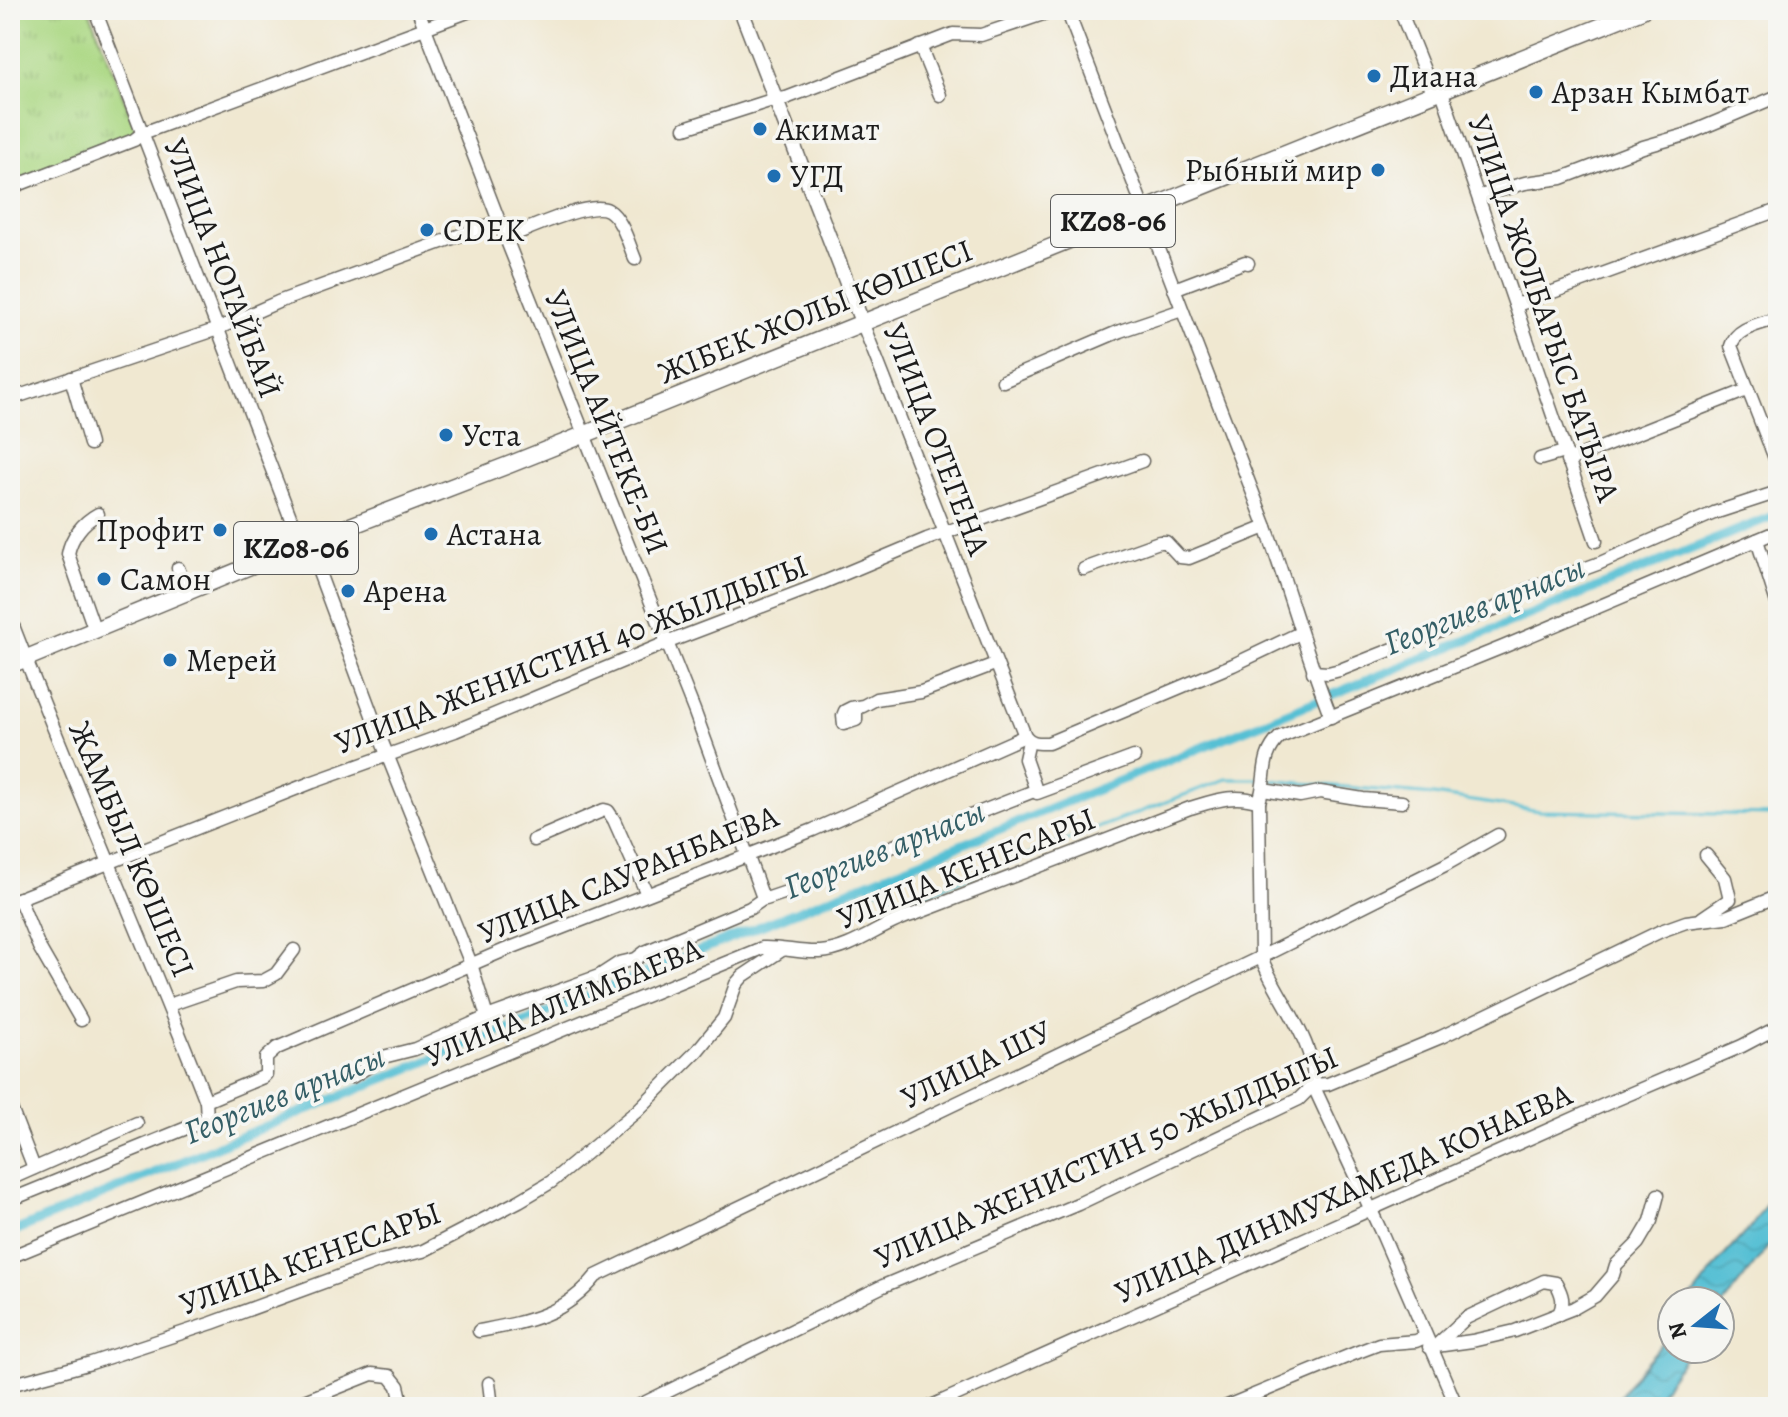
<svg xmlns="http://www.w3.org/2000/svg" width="1788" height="1417" viewBox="0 0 1788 1417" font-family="Alegreya,serif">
<defs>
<pattern id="park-tufts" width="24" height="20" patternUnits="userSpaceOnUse" patternTransform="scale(2)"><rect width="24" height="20" fill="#acd884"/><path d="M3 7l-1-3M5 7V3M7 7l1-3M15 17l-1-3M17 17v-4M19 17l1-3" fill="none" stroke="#93b971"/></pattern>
<pattern id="water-waves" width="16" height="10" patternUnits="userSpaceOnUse" patternTransform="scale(2)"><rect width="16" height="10" fill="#57c0d4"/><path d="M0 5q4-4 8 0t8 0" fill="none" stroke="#4ba4b5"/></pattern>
</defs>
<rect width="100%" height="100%" fill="#f6f6f2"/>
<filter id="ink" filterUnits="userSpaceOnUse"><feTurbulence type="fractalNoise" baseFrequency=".0125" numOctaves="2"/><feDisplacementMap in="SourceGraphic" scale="16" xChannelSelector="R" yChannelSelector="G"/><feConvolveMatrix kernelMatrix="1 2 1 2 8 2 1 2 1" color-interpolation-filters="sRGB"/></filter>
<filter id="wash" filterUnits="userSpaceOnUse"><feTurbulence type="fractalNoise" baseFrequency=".006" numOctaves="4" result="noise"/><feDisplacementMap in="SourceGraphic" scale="32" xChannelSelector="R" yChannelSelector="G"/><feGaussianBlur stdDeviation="1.8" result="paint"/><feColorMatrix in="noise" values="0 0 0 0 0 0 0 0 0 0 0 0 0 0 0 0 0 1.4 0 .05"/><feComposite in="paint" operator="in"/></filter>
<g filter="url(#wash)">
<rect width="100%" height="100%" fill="#f0e8d1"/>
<polygon fill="url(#park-tufts)" stroke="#647a50" stroke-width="2" points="10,10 89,10 138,134 10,183"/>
<g fill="url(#water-waves)" stroke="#3a6e78" stroke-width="2">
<polygon points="1778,1186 1778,1234 1720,1308 1720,1301 1689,1301 1722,1258 1753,1224"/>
<polygon points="1672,1333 1672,1349 1690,1349 1650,1407 1612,1407 1640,1369"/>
</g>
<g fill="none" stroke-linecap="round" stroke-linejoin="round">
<g stroke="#57c0d4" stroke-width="3">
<polyline points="1268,780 1433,795 1540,811 1778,815"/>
<polyline points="864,885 909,900 1226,779 1260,779"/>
</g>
<polyline stroke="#57c0d4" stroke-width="9" points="10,1233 247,1134 1778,514"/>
</g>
</g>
<g filter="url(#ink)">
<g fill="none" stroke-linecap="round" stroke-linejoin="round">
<g stroke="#66635b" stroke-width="15">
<g id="minor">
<polyline points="95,10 301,545"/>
<polyline points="418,10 499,221 694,710 763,898 766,899 810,884"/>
<path d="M1067,10L1266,527C1289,590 1306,654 1331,717"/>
<polyline points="1400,10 1434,95"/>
<polyline points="920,46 940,95"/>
<polyline points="1442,92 1596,541"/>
<polyline points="685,128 769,101 786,98 953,34 981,35 1055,10"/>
<polyline points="10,188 134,140 143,133 473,10"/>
<polyline points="1480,196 1525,183 1562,178 1643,147 1685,135 1778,96"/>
<path d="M506,238C526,230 590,200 608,210C622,218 629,245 635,259"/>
<polyline points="1174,289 1245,262 1248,263"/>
<polyline points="1517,305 1778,210"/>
<path d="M1778,318C1762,324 1736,327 1731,346L1778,466"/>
<polyline points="862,322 1025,736"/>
<polyline points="71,378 90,444"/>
<polyline points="1003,381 1120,331 1182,310"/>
<polyline points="10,399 212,331 278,302 499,221"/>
<polyline points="1540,459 1564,452"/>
<polyline points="1567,461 1747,390"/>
<polyline points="1757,540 1778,606"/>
<polyline points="308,543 382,742 471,964 487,1017"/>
<polyline points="178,568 188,594"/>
<polyline points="1084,569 1159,542 1166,542 1180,557 1189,558 1266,527"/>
<path d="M10,618C72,780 143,939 206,1101L207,1119L199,1123L10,1200"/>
<path d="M95,631L68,554C71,537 83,522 98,514"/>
<polyline points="1313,672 1328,673 1340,670 1494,609 1529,589 1600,563 1714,513 1778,492"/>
<polyline points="856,708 856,720 844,724 843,716 845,711 851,708 863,706 876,699 921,692 995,664"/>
<path d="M1025,736C1032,744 1038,743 1048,743L1233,665L1300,633"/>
<polyline points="1029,741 1025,759 1037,793 1134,757"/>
<polyline points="1263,790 1300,796 1320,792 1363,799 1402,802"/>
<polyline points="534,840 604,810 608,811 614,820 647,894"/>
<polyline points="886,849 1034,791"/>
<polyline points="19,898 39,947 81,1020"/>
<polyline points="10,902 313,782 455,731 666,643 815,586 927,539 1142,461"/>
<polyline points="1702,918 1730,899 1725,878 1706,855"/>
<polyline points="169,1005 236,982 263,981 276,974 294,950"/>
<polyline points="352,1077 383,1057 415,1049 487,1017 599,976 619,963 636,959 645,952 750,908 763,899"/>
<polyline points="1313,1085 1328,1084 1441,1037 1661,931 1686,922 1726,917 1778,896"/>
<polyline points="206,1101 263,1077 266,1074 266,1058 277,1048 505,950 813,830 1025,736"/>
<polyline points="10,1106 34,1168"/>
<polyline points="10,1179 137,1123"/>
<path d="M10,1257L762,948C781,947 800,953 820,952C854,950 883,922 915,914L1190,808C1214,801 1235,793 1259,802"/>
<path d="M479,1331C526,1322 564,1316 596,1276L1261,957L1445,865L1498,835"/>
<path d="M1439,1343L1466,1318L1544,1281L1556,1283C1562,1294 1565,1302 1559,1314"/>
<polyline points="1429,1347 1472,1341 1515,1331 1574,1308 1595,1296 1613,1275 1616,1265 1638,1243 1651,1221 1658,1195"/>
<polyline points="489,1383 492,1407"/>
<polyline points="10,1385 91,1363 212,1323 381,1261 423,1251 519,1201 551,1182 637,1111 697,1051 724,1018 736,984 743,976 782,950"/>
<polyline points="304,1401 372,1374 390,1376 398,1386 403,1407"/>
<polyline points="636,1407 883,1286 1078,1204 1299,1099 1313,1085"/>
<polyline points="929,1407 1606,1104 1742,1046 1778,1027"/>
<polyline points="1225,1407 1358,1352 1379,1344 1416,1341 1425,1337"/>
<path d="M1457,1407L1383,1236L1313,1085C1318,1044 1275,995 1261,957L1259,802C1268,777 1259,757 1280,737L1503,647L1778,531"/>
</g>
</g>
<g stroke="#66635b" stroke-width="17">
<polyline id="major" points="741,10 862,322"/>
</g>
<g stroke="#66635b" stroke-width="19">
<polyline id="highway" points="10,665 301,545 511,464 1642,10"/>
</g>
<use href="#minor" stroke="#fff" stroke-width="12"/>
<use href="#major" stroke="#fff" stroke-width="14"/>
<use href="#highway" stroke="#fff" stroke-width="16"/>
</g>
</g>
<g fill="#1f6fb2" stroke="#f6f6f2" stroke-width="3">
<circle cx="1374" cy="76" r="8"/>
<circle cx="1536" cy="92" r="8"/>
<circle cx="760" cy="129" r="8"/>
<circle cx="1378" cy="170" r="8"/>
<circle cx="774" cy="176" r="8"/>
<circle cx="427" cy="230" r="8"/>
<circle cx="446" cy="435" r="8"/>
<circle cx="220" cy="530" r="8"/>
<circle cx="431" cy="534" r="8"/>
<circle cx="104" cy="579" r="8"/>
<circle cx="348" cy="591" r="8"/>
<circle cx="170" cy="660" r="8"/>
</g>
<g text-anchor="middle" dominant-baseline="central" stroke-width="7" stroke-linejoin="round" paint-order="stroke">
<g fill="#f6f6f2" stroke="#5d5d5c" stroke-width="2">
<rect x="1051" y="195" width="124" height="52" rx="6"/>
<rect x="234" y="522" width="124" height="52" rx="6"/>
</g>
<g font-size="30" font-weight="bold" fill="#1c1c1c">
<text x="1113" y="221">KZ08-06</text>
<text x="296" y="548">KZ08-06</text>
</g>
<g font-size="32" fill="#1c1c1c" stroke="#f6f6f2" text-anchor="start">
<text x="1390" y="76">Диана</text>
<text x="1552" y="92">Арзан Кымбат</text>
<text x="776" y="129">Акимат</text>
<text x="1362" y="170" text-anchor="end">Рыбный мир</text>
<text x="790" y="176">УГД</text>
<text x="443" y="230">CDEK</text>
<text x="462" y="435">Уста</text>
<text x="204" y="530" text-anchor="end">Профит</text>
<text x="447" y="534">Астана</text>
<text x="120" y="579">Самон</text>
<text x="364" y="591">Арена</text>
<text x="186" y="660">Мерей</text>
</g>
<g font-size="32" fill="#1c1c1c" stroke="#f6f6f2">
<text transform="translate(223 268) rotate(69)">УЛИЦА НОГАЙБАЙ</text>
<text transform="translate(1544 308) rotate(71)">УЛИЦА ЖОЛБАРЫС БАТЫРА</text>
<text transform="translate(815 311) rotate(-22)">ЖІБЕК ЖОЛЫ КӨШЕСІ</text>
<text transform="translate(607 422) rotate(68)">УЛИЦА АЙТЕКЕ-БИ</text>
<text transform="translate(937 439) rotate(69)">УЛИЦА ОТЕГЕНА</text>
<text transform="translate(571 654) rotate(-21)">УЛИЦА ЖЕНИСТИН 40 ЖЫЛДЫГЫ</text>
<text transform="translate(132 849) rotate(67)">ЖАМБЫЛ КӨШЕСІ</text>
<text transform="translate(966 868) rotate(-22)">УЛИЦА КЕНЕСАРЫ</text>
<text transform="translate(628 874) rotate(-22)">УЛИЦА САУРАНБАЕВА</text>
<text transform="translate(563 1002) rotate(-22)">УЛИЦА АЛИМБАЕВА</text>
<text transform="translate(976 1064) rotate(-26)">УЛИЦА ШУ</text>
<text transform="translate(1106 1157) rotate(-24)">УЛИЦА ЖЕНИСТИН 50 ЖЫЛДЫГЫ</text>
<text transform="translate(1343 1193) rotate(-24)">УЛИЦА ДИНМУХАМЕДА КОНАЕВА</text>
<text transform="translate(310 1258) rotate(-20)">УЛИЦА КЕНЕСАРЫ</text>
</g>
<g font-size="34" font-style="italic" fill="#345e66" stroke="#f6f6f2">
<text transform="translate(1484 605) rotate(-22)">Георгиев арнасы</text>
<text transform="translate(884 849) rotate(-22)">Георгиев арнасы</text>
<text transform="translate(284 1094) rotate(-22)">Георгиев арнасы</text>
</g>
</g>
<rect width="1788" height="1417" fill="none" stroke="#f6f6f2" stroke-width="40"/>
<g transform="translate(1696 1325) rotate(253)"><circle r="38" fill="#f6f6f2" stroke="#9f9f9c" stroke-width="2"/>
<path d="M0-6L14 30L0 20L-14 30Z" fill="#1f6fb2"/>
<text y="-12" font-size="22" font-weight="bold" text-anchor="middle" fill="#1c1c1c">N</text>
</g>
</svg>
